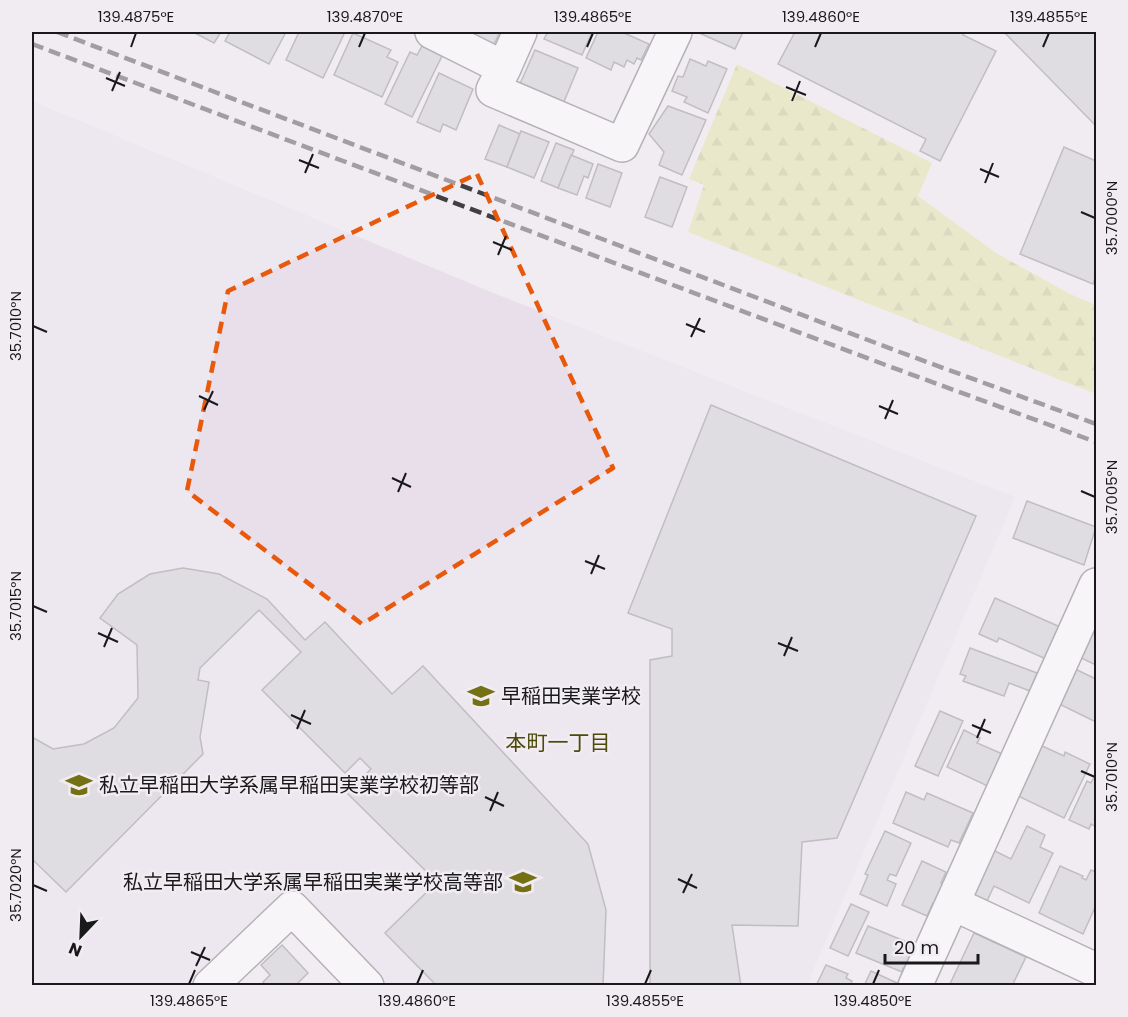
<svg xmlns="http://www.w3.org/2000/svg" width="1128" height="1017" viewBox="0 0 1128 1017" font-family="Poppins,'Noto Sans JP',sans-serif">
<defs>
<pattern id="forest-firs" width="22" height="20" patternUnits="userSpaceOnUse" patternTransform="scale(1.5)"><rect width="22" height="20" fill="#e2e299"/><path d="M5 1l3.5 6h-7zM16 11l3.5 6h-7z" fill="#c1c183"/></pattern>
</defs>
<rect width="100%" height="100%" fill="#f1ecf2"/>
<polygon fill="#e8dfeb" points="32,101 491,292 1015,497 807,985 380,985 292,896 199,985 32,985"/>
<polygon fill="url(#forest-firs)" points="737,64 932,163 918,196 996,253 1068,293 1096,305 1096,394 688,232 704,185 689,179"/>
<g fill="#cdc9ce" stroke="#878388" stroke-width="1.5">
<polygon points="193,32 221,32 214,43"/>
<polygon points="230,32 286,32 269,64 225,41"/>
<polygon points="299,32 307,33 308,32 345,32 323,78 286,60"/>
<polygon points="453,32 500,32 491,50"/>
<polygon points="548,32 592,32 582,55 544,39"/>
<polygon points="598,32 622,32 649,44 641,60 637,58 634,64 627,60 624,67 614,62 611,70 586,58"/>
<polygon points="697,32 743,32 735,49"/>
<polygon points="795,32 965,32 963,35 996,51 940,161 920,151 926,139 778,64"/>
<polygon points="1004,32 1096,32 1096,126"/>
<polygon points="353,33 391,50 387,57 398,62 382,97 334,75"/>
<polygon points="422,46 442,56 412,117 385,104 410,52 417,55"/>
<polygon points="535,50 578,68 563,104 519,86"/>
<polygon points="690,59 706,66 708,61 727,69 708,113 684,102 687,97 672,91 678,76 683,77"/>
<polygon points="439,73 473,89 456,130 443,124 440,132 417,122"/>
<polygon points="668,106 706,120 682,175 659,165 664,152 649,134"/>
<polygon points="499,125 520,134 507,167 485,159"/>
<polygon points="521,131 549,142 534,178 507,167"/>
<polygon points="556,143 574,150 558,188 541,181"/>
<polygon points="1064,147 1096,161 1096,275 1093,284 1020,254"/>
<polygon points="571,155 593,164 588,178 584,176 577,195 558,188"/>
<polygon points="598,164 622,173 610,207 586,198"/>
<polygon points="660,177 687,187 672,227 645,217"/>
<polygon points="711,405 976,516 837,838 802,842 798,926 732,925 741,986 650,986 650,660 672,656 672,629 628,613"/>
<polygon points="1027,501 1096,527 1084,565 1013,538"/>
<polygon points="183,568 219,574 267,599 305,640 325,622 392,694 423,666 588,844 606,910 603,986 437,986 385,933 437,882 347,793 371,769 360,758 345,773 262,690 301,652 259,610 200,668 198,680 209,682 200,737 203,754 66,892 32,859 32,737 53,749 84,744 114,728 138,698 137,645 100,618 118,594 150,574"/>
<polygon points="995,598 1060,627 1046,659 999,638 997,642 979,634"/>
<polygon points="1093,625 1096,627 1096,665 1079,657"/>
<polygon points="970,648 1037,673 1030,691 1009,683 1004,696 963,681 966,676 960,674"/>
<polygon points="1071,667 1096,679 1096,722 1055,702"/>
<polygon points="940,711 963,721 938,776 915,766"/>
<polygon points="964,730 980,738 977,743 1007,756 992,788 947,767"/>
<polygon points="1040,745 1064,756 1065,752 1090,764 1064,818 1016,795"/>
<polygon points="1093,779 1096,780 1096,827 1091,824 1089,829 1069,820 1087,781 1091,783"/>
<polygon points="906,792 924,800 927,793 973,813 959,843 951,840 948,847 893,823"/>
<polygon points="1027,826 1045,835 1040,847 1053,853 1029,903 994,886 987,901 972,895 993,850 1011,859"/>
<polygon points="885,831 911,843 896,876 890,874 887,880 896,884 887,906 860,894 868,875 865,874"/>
<polygon points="922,861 946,872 941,883 945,885 936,904 933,903 927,916 902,905"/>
<polygon points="1060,866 1083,876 1082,878 1086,880 1091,870 1096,872 1096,905 1083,934 1039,913"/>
<polygon points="851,904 869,912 848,956 830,948"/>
<polygon points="868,926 919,947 909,970 903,968 902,972 856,953"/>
<polygon points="974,933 1026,957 1012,986 949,986"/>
<polygon points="282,945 308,973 295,986 266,986 263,982 270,975 261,965"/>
<polygon points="826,965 848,974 846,978 852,981 850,986 816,986"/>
<polygon points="871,971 897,983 896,986 864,986"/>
</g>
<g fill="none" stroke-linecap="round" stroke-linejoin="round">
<g stroke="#6d6a6f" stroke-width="36">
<g id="minor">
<polyline points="432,32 504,68 520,32"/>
<polyline points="504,68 493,90 622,145 675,32"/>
<polyline points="954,904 1096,970"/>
<polyline points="210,986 292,908 367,986"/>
<polyline points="915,986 1096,585"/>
</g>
</g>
<use href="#minor" stroke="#fff" stroke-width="33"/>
<g stroke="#413f42" stroke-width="4.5" stroke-dasharray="12 6" stroke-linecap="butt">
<polyline points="57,32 897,351 1096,424"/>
<polyline points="32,44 891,367 1096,442"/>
</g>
</g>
<path d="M0 0H1128V1017H0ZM477,174L613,468L362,624L187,491L228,291Z" fill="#f1ecf2" fill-opacity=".55" fill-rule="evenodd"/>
<path fill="none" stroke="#e8590c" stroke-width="4.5" stroke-dasharray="12 8" stroke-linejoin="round" d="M477,174L613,468L362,624L187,491L228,291Z"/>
<path fill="none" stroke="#19181a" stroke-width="2" d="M131,47L136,33M359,47L365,33M587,47L593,33M815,47L821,33M1043,47L1049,33M106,78L125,86M786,87L806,95M112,91L120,72M792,101L800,81M299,160L319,168M980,169L999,177M305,173L313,154M985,183L993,163M1081,212L1095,218M493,242L512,250M498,255L506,236M686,324L705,332M33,326L47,332M691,337L700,318M199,396L218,405M879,406L898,414M204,410L213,391M885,419L893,400M392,478L411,487M1081,491L1095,497M398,492L406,473M585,561L605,569M591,574L599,555M33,606L47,612M98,633L118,642M778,643L798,651M104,647L112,628M784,656L792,637M291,715L311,724M972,725L991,733M297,729L305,710M977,738L985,719M1081,771L1095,777M485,797L504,806M490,811L498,792M678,879L697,888M33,885L47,891M683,893L692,874M191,952L210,960M196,966L205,947M189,984L195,970M417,984L423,970M645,984L651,970M873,984L879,970"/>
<defs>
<g id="school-bare" transform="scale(2.07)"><path d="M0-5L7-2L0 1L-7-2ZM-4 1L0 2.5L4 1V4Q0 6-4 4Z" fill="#737113" stroke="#f1ecf2" stroke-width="2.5" paint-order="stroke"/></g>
</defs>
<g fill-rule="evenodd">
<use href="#school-bare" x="481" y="696"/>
<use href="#school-bare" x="79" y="785"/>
<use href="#school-bare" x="523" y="882"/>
</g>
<g text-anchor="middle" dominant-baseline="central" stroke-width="5" stroke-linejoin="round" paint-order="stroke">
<g font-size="20" fill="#19181a" stroke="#f1ecf2" text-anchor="start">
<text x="501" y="696">早稲田実業学校</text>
<text x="99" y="785">私立早稲田大学系属早稲田実業学校初等部</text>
<text x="503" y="882" text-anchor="end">私立早稲田大学系属早稲田実業学校高等部</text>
</g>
<g font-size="21" fill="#4c4b0c" stroke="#f1ecf2">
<text x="558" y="742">本町一丁目</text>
</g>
</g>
<rect width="1128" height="1017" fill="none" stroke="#f1ecf2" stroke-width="66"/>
<g transform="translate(81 936) rotate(203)" stroke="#f1ecf2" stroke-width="4.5" paint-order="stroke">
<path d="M0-4.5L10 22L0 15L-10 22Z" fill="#19181a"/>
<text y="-9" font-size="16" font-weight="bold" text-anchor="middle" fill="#19181a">N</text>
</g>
<path d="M885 954v9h93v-9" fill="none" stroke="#19181a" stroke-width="3"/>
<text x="894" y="954" font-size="18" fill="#19181a" stroke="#f1ecf2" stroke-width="4.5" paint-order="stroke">20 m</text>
<rect x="33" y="33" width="1062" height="951" fill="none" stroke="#19181a" stroke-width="2"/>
<g font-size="15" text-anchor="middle" fill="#19181a">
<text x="136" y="22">139.4875°E</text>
<text x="365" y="22">139.4870°E</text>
<text x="593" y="22">139.4865°E</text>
<text x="821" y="22">139.4860°E</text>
<text x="1049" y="22">139.4855°E</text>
<text transform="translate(1112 218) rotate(-90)" y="5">35.7000°N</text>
<text transform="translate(16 326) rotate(-90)" y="5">35.7010°N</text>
<text transform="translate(1112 497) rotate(-90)" y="5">35.7005°N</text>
<text transform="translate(16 606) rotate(-90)" y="5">35.7015°N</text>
<text transform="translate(1112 777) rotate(-90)" y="5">35.7010°N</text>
<text transform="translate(16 885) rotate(-90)" y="5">35.7020°N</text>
<text x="189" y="1006">139.4865°E</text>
<text x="417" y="1006">139.4860°E</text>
<text x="645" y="1006">139.4855°E</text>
<text x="873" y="1006">139.4850°E</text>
</g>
</svg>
